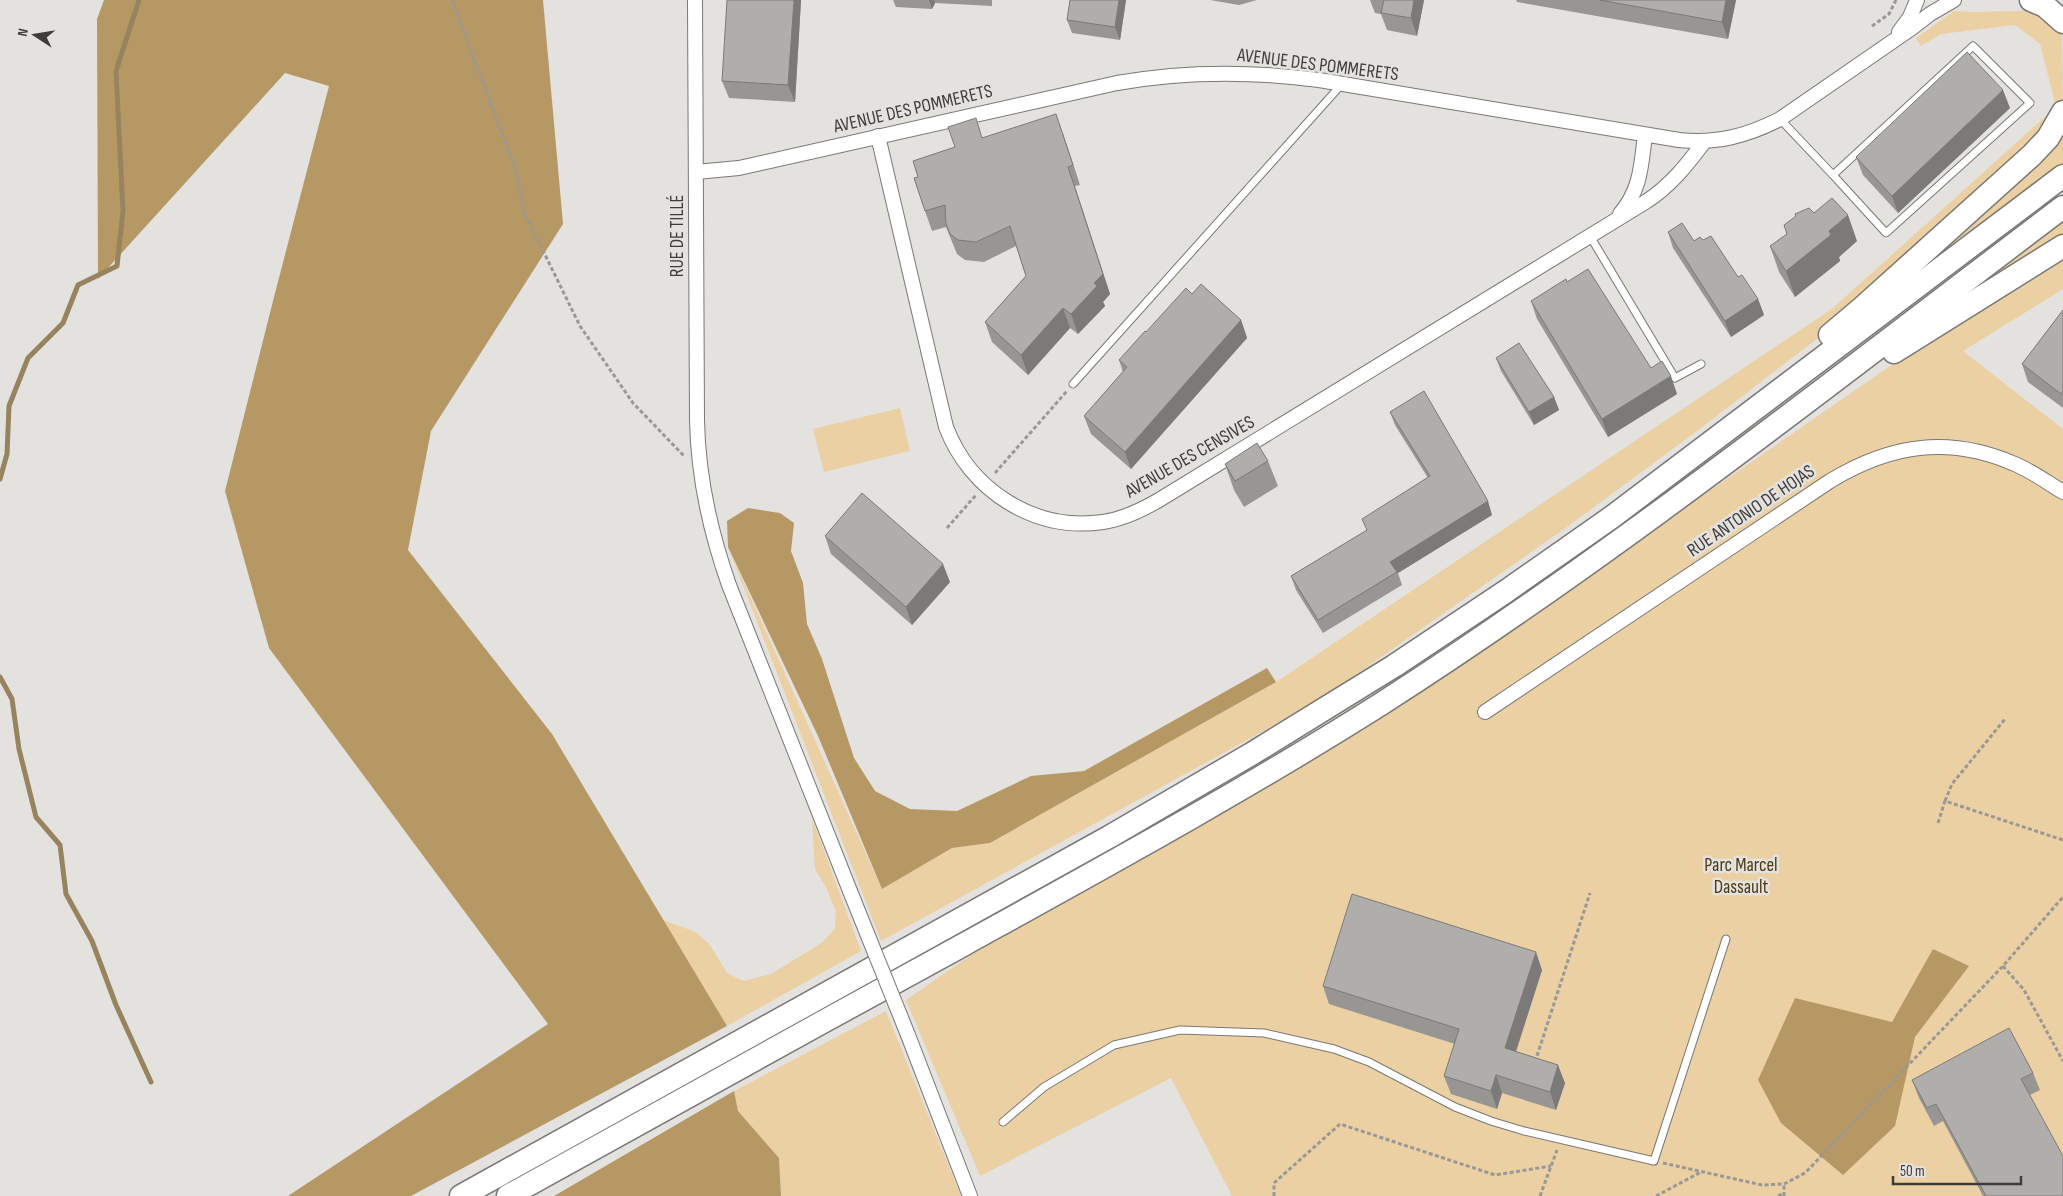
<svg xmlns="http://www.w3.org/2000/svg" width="2063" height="1196" viewBox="0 0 2063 1196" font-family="'Sofia Sans Condensed',sans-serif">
<rect width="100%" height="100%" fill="#e4e2df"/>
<g fill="#ebd0a3">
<polygon points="1954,11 1972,12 2022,11 2037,13 2062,32 2063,109 2053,126 1839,322 1697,431 1567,527 1318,701 881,941 728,547 882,889 952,848 990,843 1276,682 1833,308 2056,107 2040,44 2015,25 1941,34 1921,46 1916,38"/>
<polygon points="2063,130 2063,165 1924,269 1922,265"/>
<polygon points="2063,219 2063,238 1959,298"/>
<polygon points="2063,254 2063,289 1963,351 2063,429 2063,1196 1232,1196 1171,1078 980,1176 906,1000 978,950 1365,729 1935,335"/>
<polygon points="900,408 910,451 824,472 813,429"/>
<polygon points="812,818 861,951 727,1026 663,920 696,932 710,945 727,973 743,981 771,974 823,942 835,928 836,912 826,887 815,869"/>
<polygon points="886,1011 961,1196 781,1196 779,1158 738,1111 734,1091"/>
</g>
<g fill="#b69865">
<polygon points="104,0 543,0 563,224 431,431 408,550 552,734 727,1026 411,1196 288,1196 548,1024 269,648 225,491 274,297 329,86 285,73 98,279 97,19"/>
<polygon points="748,508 780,513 794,523 791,551 803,583 807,624 822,659 854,758 875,791 910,809 957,811 1031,776 1084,771 1267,668 1276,682 990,843 952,848 882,889 818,736 728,547 727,521"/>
<polygon points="1933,949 1969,966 1915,1037 1895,1126 1843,1175 1781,1123 1758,1080 1795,998 1892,1022"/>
<polygon points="734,1091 738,1111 779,1158 781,1196 554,1196"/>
</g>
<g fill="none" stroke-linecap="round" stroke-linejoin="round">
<g stroke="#98835f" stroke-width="5">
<polyline points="0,479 7,454 9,406 28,358 63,323 78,285 117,266 123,211 116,71 139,0"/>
<polyline points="0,677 12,699 19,749 36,817 60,845 66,894 92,941 116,1005 151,1082"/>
</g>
<g stroke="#7a7875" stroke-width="9">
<g id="lane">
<polyline points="1780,119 1833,175 1973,46 2030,103 1886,233 1833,175"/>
<polyline points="1590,236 1675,378 1701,364"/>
<polyline points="1073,384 1342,84"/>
<polyline points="1003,1122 1044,1087 1114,1045 1180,1030 1264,1033 1334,1049 1369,1062 1455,1107 1491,1121 1524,1131 1654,1161 1726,939"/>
</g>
</g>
<g stroke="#7a7875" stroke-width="16">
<g id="street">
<path d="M695,0L697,420C698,478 710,531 729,585L850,891"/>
<polyline points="1899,32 1910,17 1917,0"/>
<path d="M878,136L946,427C970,490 1034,532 1103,522C1123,519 1142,510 1159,500L1647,201C1670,186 1687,165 1704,142"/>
<path d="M696,172L739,168L1117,83C1185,71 1251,71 1319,80L1679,140C1716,144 1747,136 1780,119L1912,28L1930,14L1954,0"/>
<path d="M1620,214C1641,189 1641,166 1645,135"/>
<path d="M1485,712L1830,481C1891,444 1950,435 2017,465C2033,472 2048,483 2063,492"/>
<polyline points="908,1035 970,1196"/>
</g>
</g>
<g stroke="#7a7875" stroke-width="25">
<g id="primary">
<polyline points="2031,0 2045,6 2063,22"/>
<polyline points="1830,335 1862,308 2032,155 2048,138 2063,112"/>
<polyline points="1894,352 2063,246"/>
<polyline points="461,1196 1109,837 1253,753 1394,666 1505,592 1612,517 2063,176"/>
<path d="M508,1196C660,1112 811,1028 963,945C1104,867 1245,790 1381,704C1618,552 1838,377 2063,207"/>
</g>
</g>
<g stroke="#999895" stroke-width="3" stroke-dasharray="4 2.5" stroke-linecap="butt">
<polyline points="452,0 515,168 524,212 580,326 633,403 684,456"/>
<polyline points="1872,26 1889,14 1896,0"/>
<polyline points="995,473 1067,391"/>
<polyline points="947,528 976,495"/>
<polyline points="1945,801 1952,784 2005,719"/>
<polyline points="1938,823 1945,801 2063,840"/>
<polyline points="2003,966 2024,990 2063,1061"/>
<polyline points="1535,1062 1590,893"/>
<polyline points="1663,1163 1762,1185 1784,1184 1805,1173 2003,966 2063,897"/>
<polyline points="1274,1196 1274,1183 1340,1124 1495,1175 1551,1166"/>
<polyline points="1540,1196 1557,1150"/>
<polyline points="1656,1196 1701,1172"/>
<polyline points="1778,1196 1784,1193"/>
<polyline points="1784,1196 1784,1184"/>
</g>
<use href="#lane" stroke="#fff" stroke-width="7"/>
<use href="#street" stroke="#fff" stroke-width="14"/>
<use href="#primary" stroke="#fff" stroke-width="22"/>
<g stroke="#7a7875" stroke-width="16" stroke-linecap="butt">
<polyline id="street-bridge" points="850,891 908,1035"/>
</g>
<use href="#street-bridge" stroke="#fff" stroke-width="14"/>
</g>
<g fill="#979693">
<polygon points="801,0 795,102 729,98 722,81"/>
<polygon points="893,0 992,0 992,6 935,3 932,9 896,7"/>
<polygon points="1126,0 1120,40 1072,33 1067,20"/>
<polygon points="1210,0 1257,0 1239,5"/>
<polygon points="1370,0 1424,0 1417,36 1387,30 1381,14 1375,13"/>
<polygon points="1516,0 1736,0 1728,39 1517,2"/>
<polygon points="2010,108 1898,213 1863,175 1856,157"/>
<polygon points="1063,134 1080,185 1075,186 1110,294 1103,302 1105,306 1078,334 1070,328 1028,375 992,342 985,322 1026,276 1016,246 984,262 965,260 957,254 946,227 932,231 925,211 918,177 983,138"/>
<polygon points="1814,213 1857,241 1839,257 1840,261 1795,297 1779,272 1770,246 1787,234 1796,217 1795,214"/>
<polygon points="1668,232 1738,277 1758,299 1764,315 1731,337 1673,248"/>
<polygon points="1567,282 1651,368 1677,394 1608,437 1537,319 1531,301"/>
<polygon points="1192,294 1241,320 1247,338 1131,469 1091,434 1084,416 1123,372 1119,360 1146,332"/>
<polygon points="2063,310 2063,408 2028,382 2022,364"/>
<polygon points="1496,358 1554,397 1559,410 1534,425 1501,371"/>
<polygon points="1390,412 1492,515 1398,573 1402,585 1323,633 1296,590 1291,576 1367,530 1428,478 1395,425"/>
<polygon points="1268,461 1278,486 1244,507 1234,490 1225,464"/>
<polygon points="825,536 950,582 912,625 831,554"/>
<polygon points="1542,970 1516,1052 1565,1083 1556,1110 1502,1093 1497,1109 1451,1094 1444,1076 1455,1044 1329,1004 1323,986"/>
<polygon points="2033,1073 2040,1090 2030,1095 2063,1196 1983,1196 1943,1121 1934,1126 1919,1098 1912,1080"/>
</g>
<g fill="#7b7a78">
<polygon points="794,0 801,0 795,102 788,85"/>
<polygon points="929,0 934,0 935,3 932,9"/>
<polygon points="1119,0 1126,0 1120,40 1115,27"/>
<polygon points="1414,0 1424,0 1417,36 1411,18"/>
<polygon points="1726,0 1736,0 1728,39 1722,22"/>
<polygon points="2003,90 2010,108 1898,213 1892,196"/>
<polygon points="1056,114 1063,134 1080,185 1073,165"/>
<polygon points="1068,167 1110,294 1103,302 1105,306 1078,334 1071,314 1094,283"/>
<polygon points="1848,215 1857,241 1839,257 1840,261 1795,297 1786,271 1829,231"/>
<polygon points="1758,299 1764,315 1731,337 1725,321"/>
<polygon points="1063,308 1070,328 1028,375 1021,355"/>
<polygon points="1241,320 1247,338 1131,469 1125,452"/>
<polygon points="1671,376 1677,394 1608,437 1602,419"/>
<polygon points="1554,397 1559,410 1534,425 1529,412"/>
<polygon points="1488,501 1492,515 1398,573 1390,562"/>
<polygon points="943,564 950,582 912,625 906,607"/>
<polygon points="1536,952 1542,970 1511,1066 1505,1048"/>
<polygon points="1558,1065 1565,1083 1556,1110 1550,1092"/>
<polygon points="1496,1075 1502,1093 1497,1109 1491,1091"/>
</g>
<g fill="#b0aeab" stroke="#7b7a78">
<polygon points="727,0 794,0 788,85 722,81"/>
<polygon points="1070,0 1119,0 1115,27 1067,20"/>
<polygon points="1384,0 1414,0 1411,18 1381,13"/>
<polygon points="1600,0 1726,0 1722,22"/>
<polygon points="1967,52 2003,90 1892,196 1856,157"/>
<polygon points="1056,114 1073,165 1068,167 1103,274 1094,283 1097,286 1071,314 1063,308 1021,355 985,322 1026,276 1010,226 976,242 958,240 950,234 946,224 945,205 925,211 914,178 918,177 913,161 955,147 948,127 976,118 982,138"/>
<polygon points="1832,198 1848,215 1829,231 1831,235 1786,271 1770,246 1787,234 1784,225 1796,216 1795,214 1809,208 1814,213"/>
<polygon points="1682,223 1694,241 1700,237 1703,240 1711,236 1738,277 1742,275 1758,299 1725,321 1668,232"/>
<polygon points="1588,269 1651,368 1662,361 1671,376 1602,419 1531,301 1566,279 1567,282"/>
<polygon points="1201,284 1241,320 1125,452 1084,416 1127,367 1119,360 1145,331 1146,332 1186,288 1192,294"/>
<polygon points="2063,310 2063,391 2061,394 2022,364"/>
<polygon points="1519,343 1554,397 1529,412 1496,358"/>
<polygon points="1424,391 1488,501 1390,562 1397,572 1318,620 1291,576 1367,530 1362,519 1430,476 1390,412"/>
<polygon points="1257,443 1268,461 1235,481 1225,464"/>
<polygon points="862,493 943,564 906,607 825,536"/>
<polygon points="1352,894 1536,952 1505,1048 1558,1065 1550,1092 1496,1075 1491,1091 1444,1076 1459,1029 1323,986"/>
<polygon points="2009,1028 2033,1073 2021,1079 2063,1156 2063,1196 1986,1196 1936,1104 1927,1108 1912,1080"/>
</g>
<g text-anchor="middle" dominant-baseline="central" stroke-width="5" stroke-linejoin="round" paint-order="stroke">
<g font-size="19" fill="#3e3d3b" stroke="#e4e2df">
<text transform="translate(1318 65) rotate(7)">AVENUE DES POMMERETS</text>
<text transform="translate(913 109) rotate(-13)">AVENUE DES POMMERETS</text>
<text transform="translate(677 236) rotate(-90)">RUE DE TILLÉ</text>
<text transform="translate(1190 457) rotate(-30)">AVENUE DES CENSIVES</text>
<text transform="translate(1751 511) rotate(-34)">RUE ANTONIO DE HOJAS</text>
</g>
<g font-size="19" fill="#4e380f" stroke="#e4e2df">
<text x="1741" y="865">Parc Marcel<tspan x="1741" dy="22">Dassault</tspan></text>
</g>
</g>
<g transform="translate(35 35) rotate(282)" stroke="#e4e2df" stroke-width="4" paint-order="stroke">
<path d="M0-4L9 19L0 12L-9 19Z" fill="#3e3d3b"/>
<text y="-8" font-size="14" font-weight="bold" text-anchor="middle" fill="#3e3d3b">N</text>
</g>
<path d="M1893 1176v8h128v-8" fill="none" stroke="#3e3d3b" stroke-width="2.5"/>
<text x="1900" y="1176" font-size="15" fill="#3e3d3b" stroke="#e4e2df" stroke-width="4" paint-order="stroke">50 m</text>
</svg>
